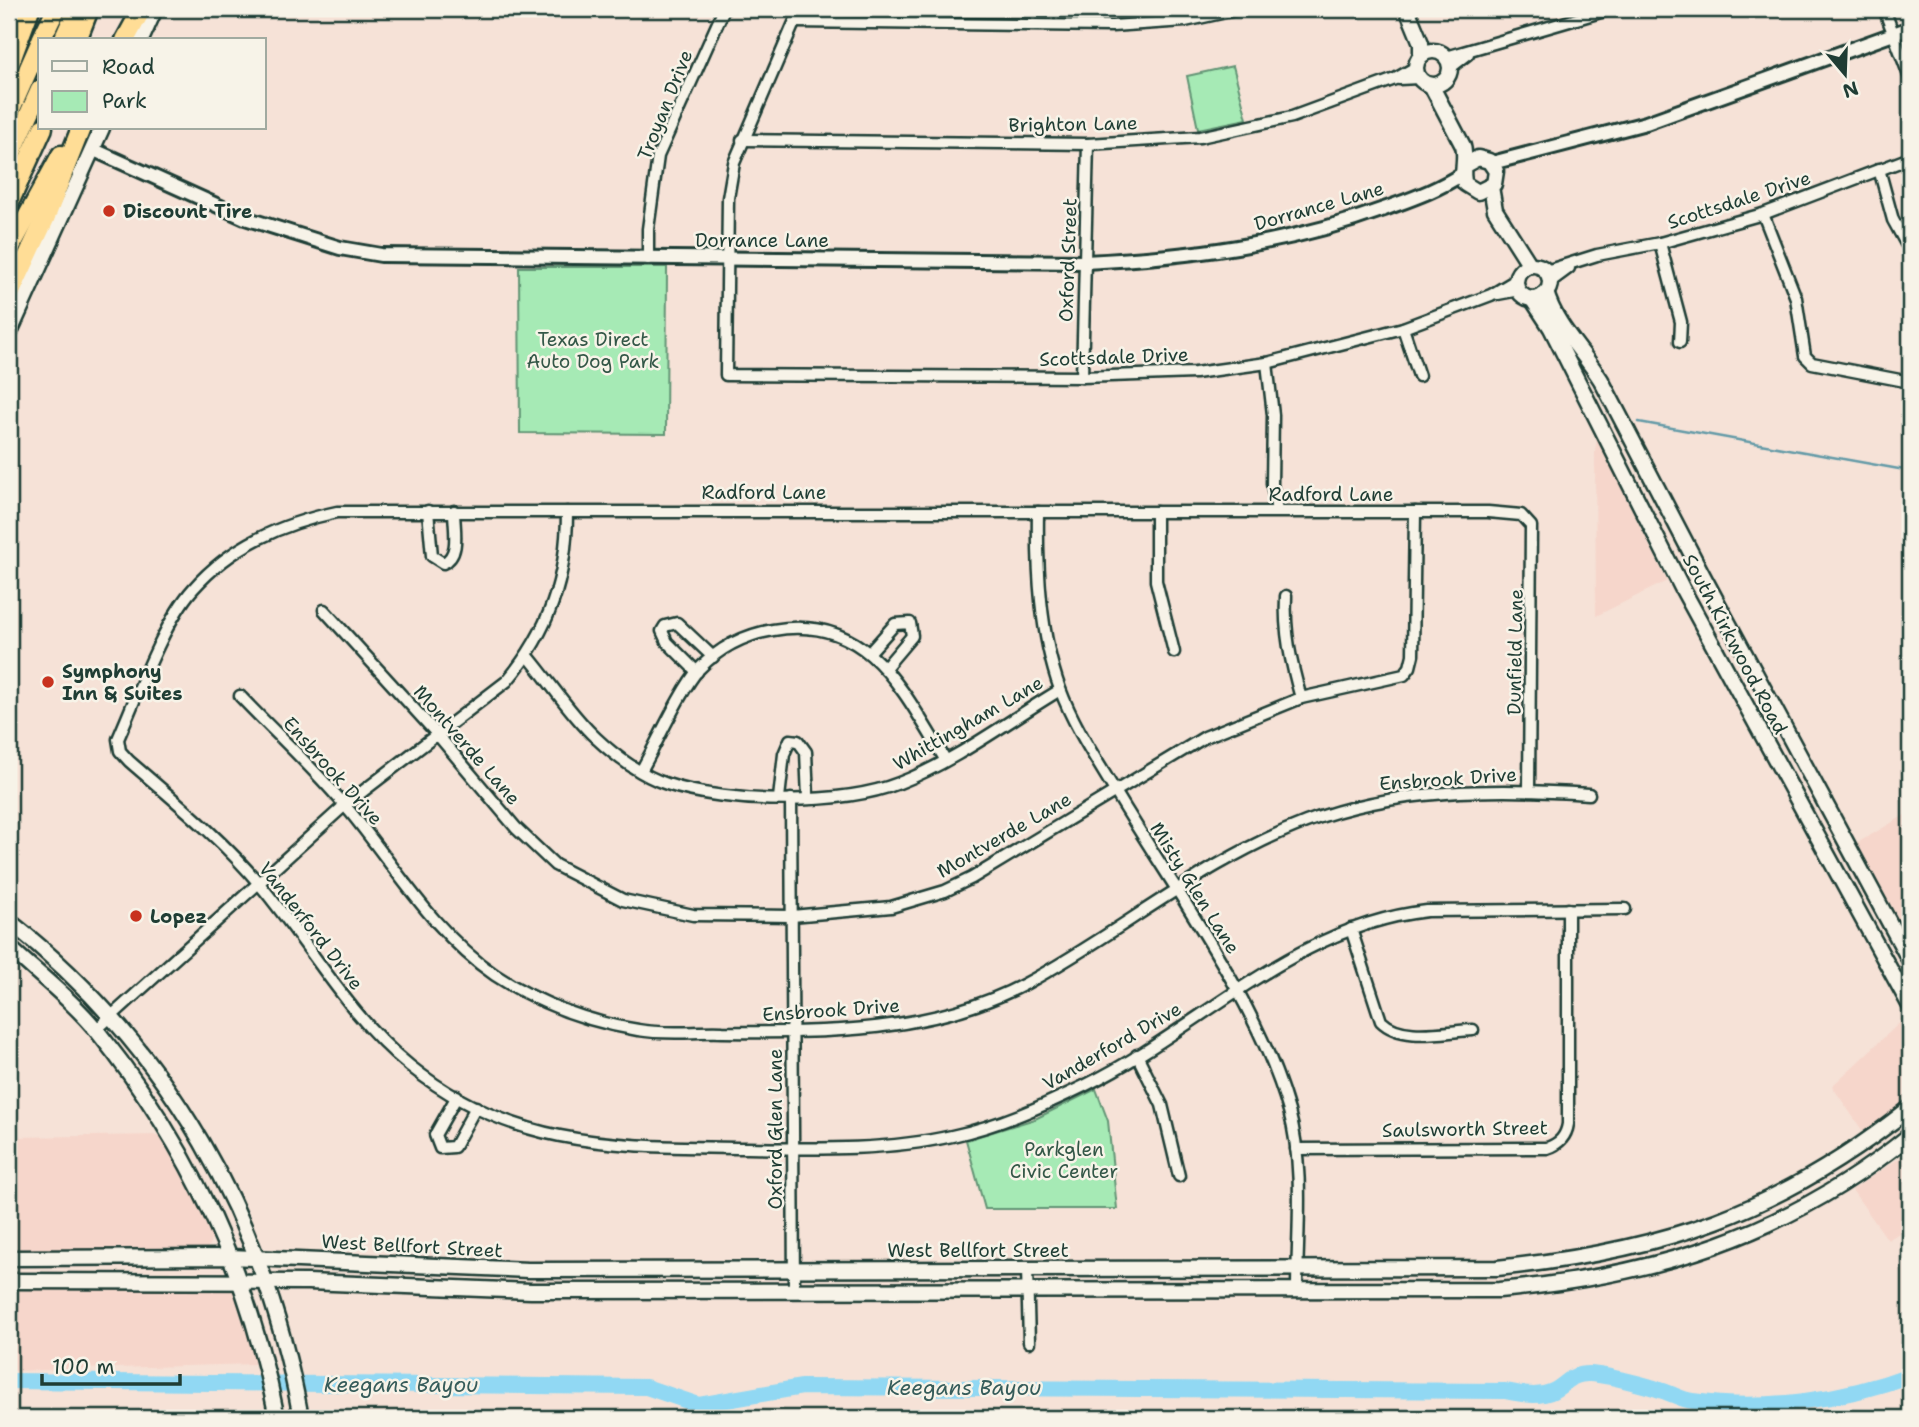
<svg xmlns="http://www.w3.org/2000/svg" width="1919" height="1427" viewBox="0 0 1919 1427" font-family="'Shantell Sans',sans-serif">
<rect width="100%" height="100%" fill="#f6e2d7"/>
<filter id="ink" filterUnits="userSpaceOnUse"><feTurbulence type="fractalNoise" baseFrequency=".0143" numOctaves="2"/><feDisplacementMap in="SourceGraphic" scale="14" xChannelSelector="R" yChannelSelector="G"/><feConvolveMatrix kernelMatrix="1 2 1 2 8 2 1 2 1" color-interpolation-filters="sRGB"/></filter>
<g filter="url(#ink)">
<g fill="#f6d6cb">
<polygon points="1597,438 1667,581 1596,616 1595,452"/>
<polygon points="1910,812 1910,940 1852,846"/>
<polygon points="1908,1015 1910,1021 1910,1101 1866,1136 1832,1086"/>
<polygon points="165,1135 215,1232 207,1249 9,1250 9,1137"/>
<polygon points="1910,1151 1910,1226 1888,1240 1852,1190"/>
<polygon points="9,1289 238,1289 255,1364 9,1371"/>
</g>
<g fill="#a6eab5" stroke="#629474" stroke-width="2">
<polygon points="1233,66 1247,119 1198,129 1187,76"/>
<polygon points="519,267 667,267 666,434 520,433"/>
<polygon points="1096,1089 1108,1121 1117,1209 985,1209 966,1140 1035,1119"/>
</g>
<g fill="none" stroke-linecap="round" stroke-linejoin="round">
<polyline stroke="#639aa7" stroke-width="2.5" points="1639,422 1910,471"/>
<path stroke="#91d8f3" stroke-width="16" d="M9,1381L646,1387L699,1405L802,1387L1505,1391C1520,1394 1539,1398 1553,1391C1567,1384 1571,1373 1590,1374C1606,1375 1647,1385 1663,1391C1673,1394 1682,1400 1693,1401C1764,1411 1844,1400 1910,1375"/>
<g stroke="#1f3d34" stroke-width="15">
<g id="minor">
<polyline points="800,9 734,163 728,198 726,375 1082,377 1195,373 1267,363 1403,328 1491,295 1516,280"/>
<polyline points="1884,9 1910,78"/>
<polyline points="795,22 1112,26 1185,21 1240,9"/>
<polyline points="1446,57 1611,9"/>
<polyline points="1450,68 1468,54"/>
<polyline points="1399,79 1418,78"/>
<polyline points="742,140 1088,144 1200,137 1292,117 1395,79 1416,67"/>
<polyline points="1879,169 1893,220 1910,251"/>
<polyline points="1763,214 1796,298 1805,356 1812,363 1910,382"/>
<polyline points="1660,243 1681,322 1680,342"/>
<polyline points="648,259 648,229 658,156 724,9"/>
<polyline points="1546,271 1597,255 1660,243 1763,214 1910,158"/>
<polyline points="1550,282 1569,268"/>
<polyline points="1498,294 1519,290"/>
<polyline points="1403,328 1419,376"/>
<polyline points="1267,363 1273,415 1272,484 1277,511"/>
<polyline points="1082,377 1088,144"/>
<path d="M428,511L432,556L443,563C461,556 454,528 454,511"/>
<path d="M1038,512C1037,570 1040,634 1060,689C1074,727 1098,762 1118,796C1176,892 1259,1004 1289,1111C1305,1168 1297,1233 1297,1291"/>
<polyline points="1156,512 1156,581 1174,652"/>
<path d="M1286,596C1284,632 1291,663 1301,698"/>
<polyline points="324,610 437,734 516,828 555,865 623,900 693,915 792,916 891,907 945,891 972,878 1205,737 1301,698 1404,675 1410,667 1413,655 1415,512"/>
<polyline points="870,652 895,624 910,623 912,636 885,668"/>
<path d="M528,656C550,682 571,715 596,738C615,756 642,776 667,784C726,804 841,806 899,783C956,761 1008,721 1060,690"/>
<polyline points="697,672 667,642 662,631 665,626 677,623 713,657"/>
<path d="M240,696C275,733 314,768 347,808C394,864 433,933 495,975C538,1003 588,1022 638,1030C665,1035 696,1031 723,1032C826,1033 932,1033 1025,984C1120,933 1205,860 1306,822C1396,788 1495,788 1589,794"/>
<path d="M641,771C656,745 681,689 699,669C719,648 744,635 773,630C868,613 903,691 945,759"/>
<path d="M1529,790L1531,526L1521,515L1488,512H337C281,524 232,545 193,589C164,621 136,698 118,739L120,751L129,761C174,800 223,840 261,886C310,945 350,1018 410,1066C516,1151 621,1146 748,1148C816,1149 886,1151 952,1136C999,1126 1043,1106 1086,1085C1200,1029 1296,925 1427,911L1625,909"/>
<polyline points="779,798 784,754 790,740 798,741 806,752 808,798"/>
<polyline points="791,799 794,1290"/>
<path d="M1351,929L1381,1021C1402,1042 1445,1031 1473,1030"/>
<path d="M96,1030L345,805L507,681C549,631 567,578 567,512"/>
<polyline points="1137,1055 1162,1105 1179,1176"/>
<polyline points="457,1096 435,1135 440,1148 454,1147 476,1107"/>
<path d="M1296,1149L1547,1148C1559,1144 1566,1137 1568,1124V909"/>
<polyline points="1027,1269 1029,1342"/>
</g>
</g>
<g stroke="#1f3d34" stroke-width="18">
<g id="tertiary">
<path d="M92,149L245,218L340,248L381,255L1085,262C1188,257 1286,245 1384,209C1411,199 1438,190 1462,174"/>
<polyline points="1492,163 1646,123 1910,28"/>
</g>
</g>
<g stroke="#1f3d34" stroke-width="19">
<g id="secondary">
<polyline points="1407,9 1421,43 1421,55"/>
<polyline points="141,40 155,9"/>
<circle cx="1433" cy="68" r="17"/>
<path d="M1431,85L1463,146C1467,160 1460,172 1465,184L1478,192L1494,184L1496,171L1489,161L1478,158L1465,165"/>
<polyline points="1491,187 1495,210 1530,265"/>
<circle cx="1533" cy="282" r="17"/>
<path d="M1546,292C1555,325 1583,351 1601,380L1703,576L1910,961"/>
<polyline points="1532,299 1551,328 1682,588 1910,1006"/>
<polyline points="9,334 102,128"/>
<path d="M9,921C169,1047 265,1219 301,1418"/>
<path d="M9,947C38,974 73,1001 98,1032C190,1147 249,1273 277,1418"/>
<path d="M9,1258L230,1257L528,1270L1497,1268C1662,1251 1779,1213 1910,1108"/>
<path d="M9,1281L308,1282L531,1291L1499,1290C1654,1276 1789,1235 1910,1135"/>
</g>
</g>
<g stroke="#1f3d34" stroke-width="23">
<g id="motorway">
<polyline points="9,22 16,9"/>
<polyline points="41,40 56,9"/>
<polyline points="63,40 77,9"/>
<polyline points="77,40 89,9"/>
<polyline points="125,40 142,9"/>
<polyline points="9,66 30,9"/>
<polyline points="9,113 40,43"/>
<polyline points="9,159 40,90"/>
<polyline points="9,203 43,128"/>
<polyline points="9,250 61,155"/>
<polyline points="9,296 45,219 81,128"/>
</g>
</g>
<use href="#minor" stroke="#f7f3e8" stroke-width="10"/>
<use href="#tertiary" stroke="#f7f3e8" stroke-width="12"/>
<use href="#secondary" stroke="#f7f3e8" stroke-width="14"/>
<use href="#motorway" stroke="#ffdd96" stroke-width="18"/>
</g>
</g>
<g fill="#c8321e" stroke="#f7f3e8" stroke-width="2.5">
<circle cx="109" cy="211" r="7"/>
<circle cx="48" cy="682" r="7"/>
<circle cx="136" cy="916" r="7"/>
</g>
<g text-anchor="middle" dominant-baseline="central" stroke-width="5" stroke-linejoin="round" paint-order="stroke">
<g font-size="19" fill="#1f3d34" stroke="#f7f3e8">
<text transform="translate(665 105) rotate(-68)">Troyan Drive</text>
<text transform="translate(1073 124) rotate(-1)">Brighton Lane</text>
<text transform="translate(1739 200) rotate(-18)">Scottsdale Drive</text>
<text transform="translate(1319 206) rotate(-16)">Dorrance Lane</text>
<text x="762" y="240">Dorrance Lane</text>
<text transform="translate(1068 260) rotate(-88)">Oxford Street</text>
<text transform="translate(1114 357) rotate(-2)">Scottsdale Drive</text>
<text x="764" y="492">Radford Lane</text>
<text x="1331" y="494">Radford Lane</text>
<text transform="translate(1735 644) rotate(62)">South Kirkwood Road</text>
<text transform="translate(1515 652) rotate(-89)">Dunfield Lane</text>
<text transform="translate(968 723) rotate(-30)">Whittingham Lane</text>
<text transform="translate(467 745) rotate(49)">Montverde Lane</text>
<text transform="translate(333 771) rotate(48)">Ensbrook Drive</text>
<text transform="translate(1448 779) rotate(-4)">Ensbrook Drive</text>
<text transform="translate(1004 835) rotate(-30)">Montverde Lane</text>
<text transform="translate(1195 888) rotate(58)">Misty Glen Lane</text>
<text transform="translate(311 926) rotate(52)">Vanderford Drive</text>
<text transform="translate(831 1010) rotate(-4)">Ensbrook Drive</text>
<text transform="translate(1112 1046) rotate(-30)">Vanderford Drive</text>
<text transform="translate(775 1129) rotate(-90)">Oxford Glen Lane</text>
<text transform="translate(1465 1129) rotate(-1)">Saulsworth Street</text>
<text transform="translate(412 1246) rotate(3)">West Bellfort Street</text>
<text x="978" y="1250">West Bellfort Street</text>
</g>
<g font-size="19" font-weight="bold" fill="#1f3d34" stroke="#f7f3e8" text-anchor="start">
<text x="123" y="211">Discount Tire</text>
<text x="62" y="671">Symphony<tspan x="62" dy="22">Inn &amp; Suites</tspan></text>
<text x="150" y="916">Lopez</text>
</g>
<g font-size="19" fill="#335747" stroke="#f7f3e8">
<text x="593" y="339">Texas Direct<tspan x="593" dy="22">Auto Dog Park</tspan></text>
<text x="1064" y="1149">Parkglen<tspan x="1064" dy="22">Civic Center</tspan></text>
</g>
<g font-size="21" font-style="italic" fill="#365c5a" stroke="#f7f3e8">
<text x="401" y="1385">Keegans Bayou</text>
<text x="964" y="1388">Keegans Bayou</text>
</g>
</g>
<rect width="1919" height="1427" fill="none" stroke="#f7f3e8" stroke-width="35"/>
<rect x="18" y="18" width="1884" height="1392" fill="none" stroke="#1f3d34" stroke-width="2.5" filter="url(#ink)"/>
<rect x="38" y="38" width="228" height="91" fill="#f7f3e8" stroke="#a1aaa0" stroke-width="2"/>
<rect x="52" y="61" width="35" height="10" fill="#f7f3e8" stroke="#a1aaa0" stroke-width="2"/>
<text x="102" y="74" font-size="21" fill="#1f3d34">Road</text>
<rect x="52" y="91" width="35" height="21" fill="#a6eab5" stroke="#a1aaa0" stroke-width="2"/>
<text x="102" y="108" font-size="21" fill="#1f3d34">Park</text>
<g transform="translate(1845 74) rotate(161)" stroke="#f7f3e8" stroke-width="5" paint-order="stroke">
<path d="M0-5L12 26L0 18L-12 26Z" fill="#1f3d34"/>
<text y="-10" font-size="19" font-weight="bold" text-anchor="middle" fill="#1f3d34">N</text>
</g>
<path d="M42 1374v10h138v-10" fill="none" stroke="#1f3d34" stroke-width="3.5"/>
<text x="52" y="1374" font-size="21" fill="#1f3d34" stroke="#f7f3e8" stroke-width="5" paint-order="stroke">100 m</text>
</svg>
